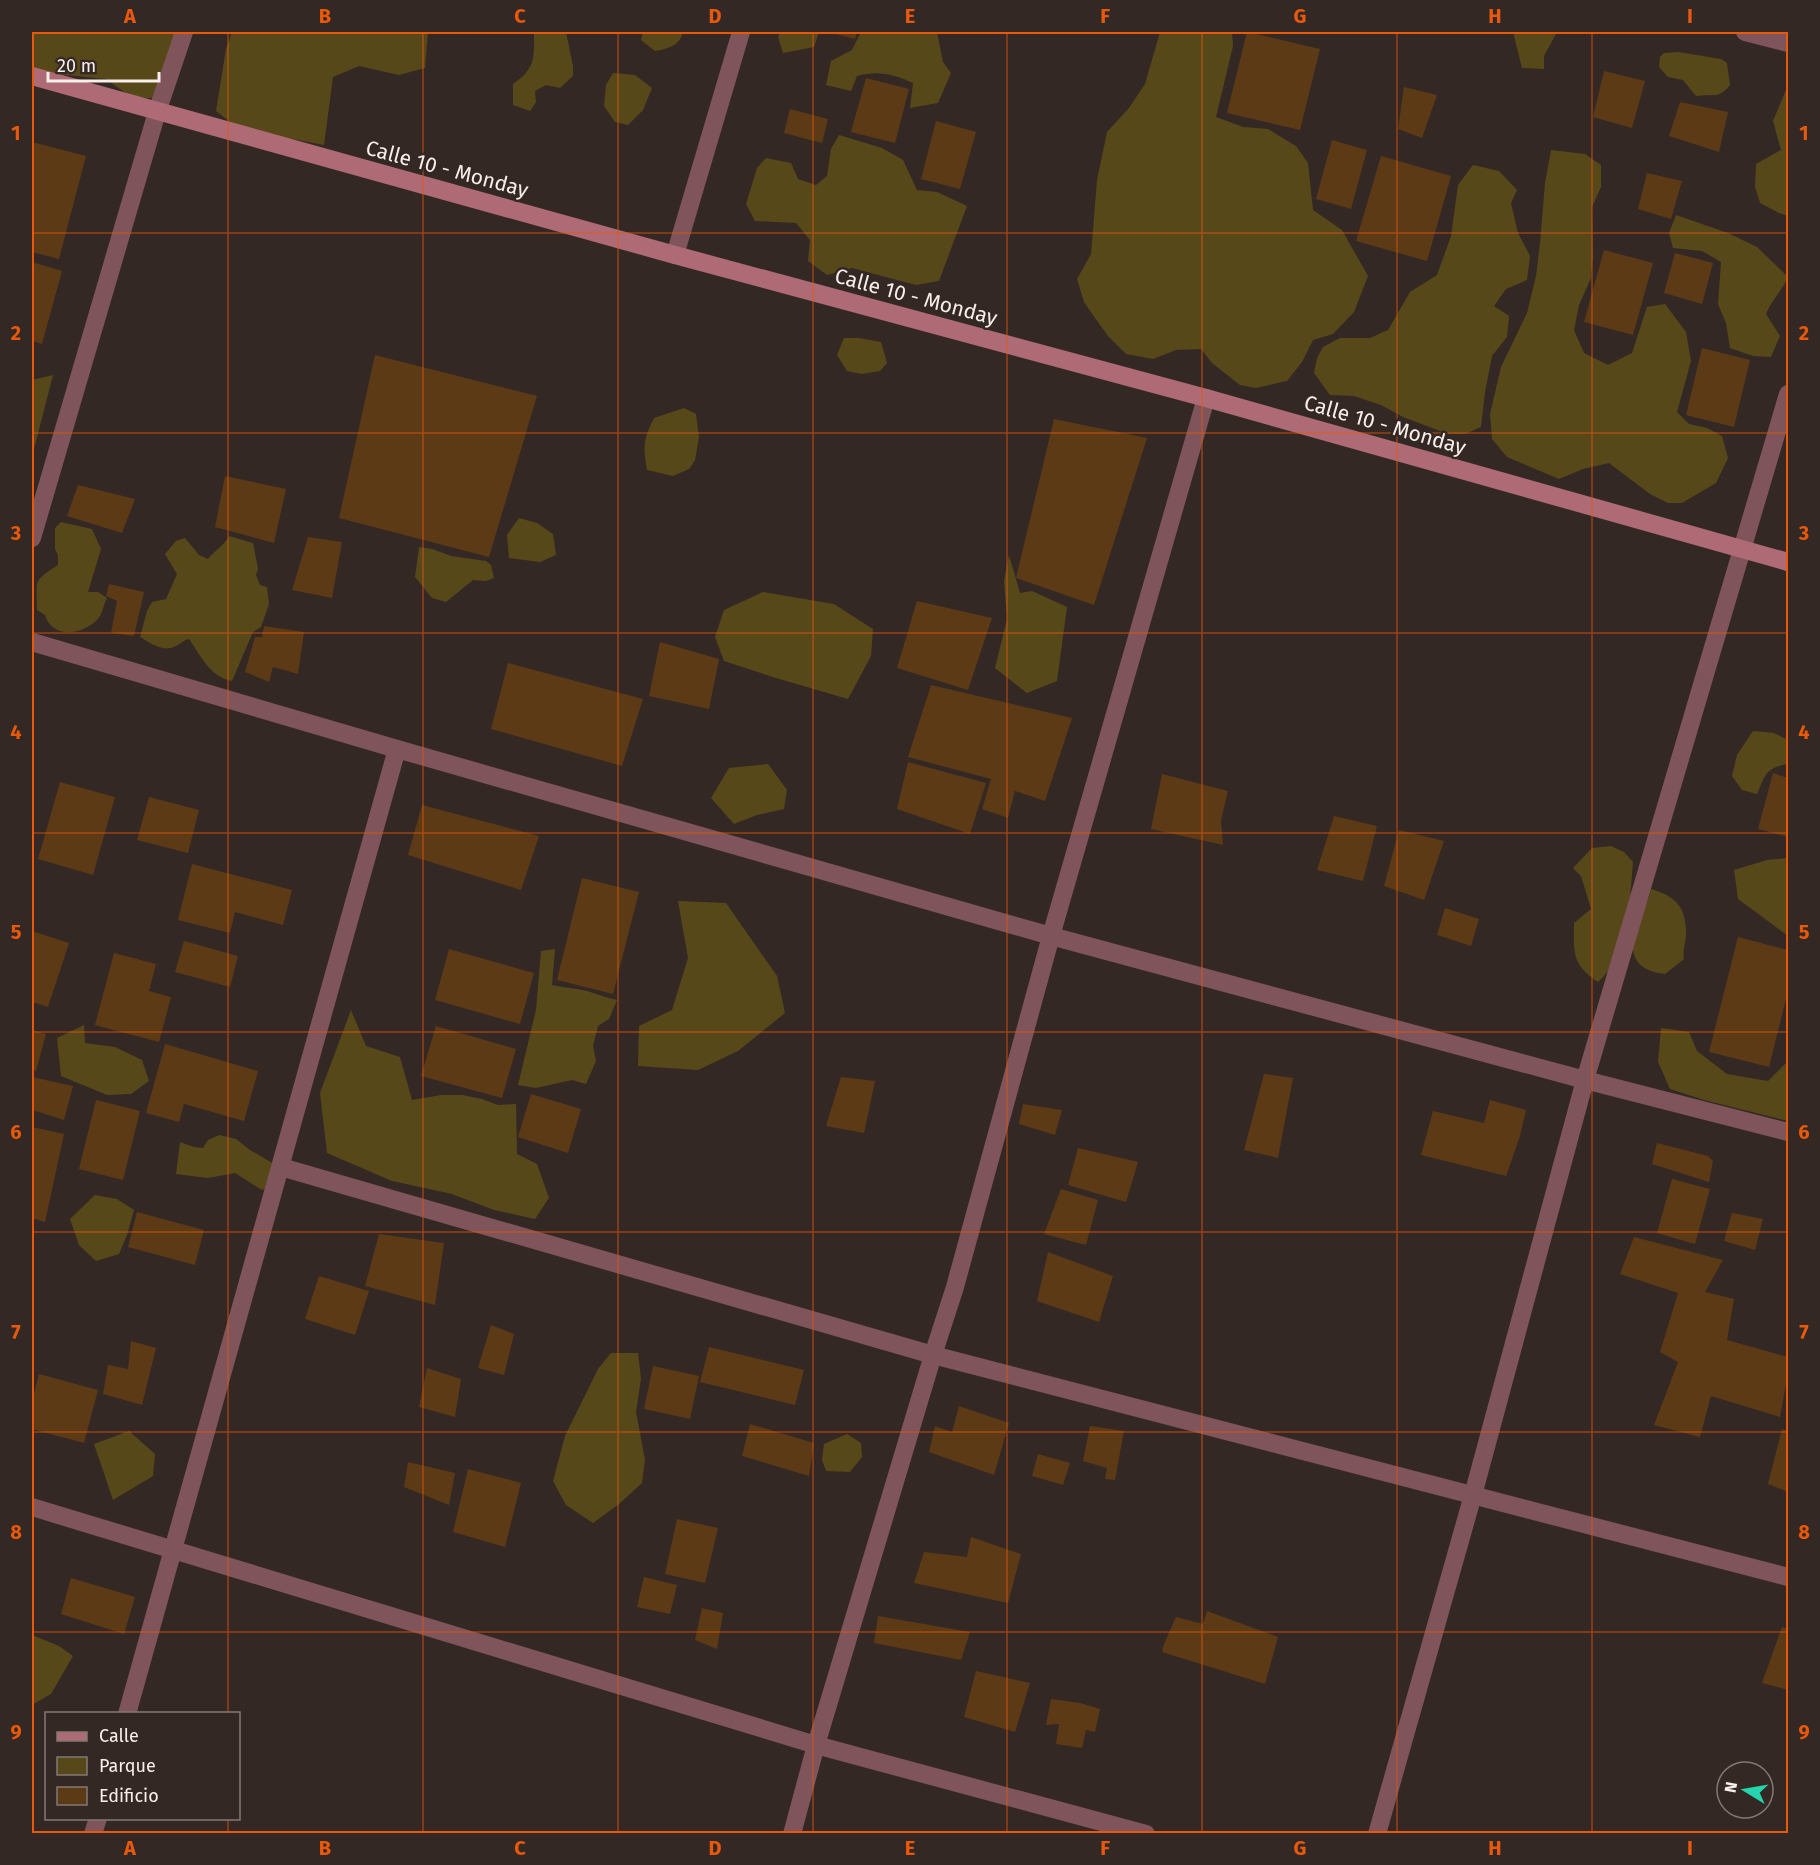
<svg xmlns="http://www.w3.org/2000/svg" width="1820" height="1865" viewBox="0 0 1820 1865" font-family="'Fira Sans',sans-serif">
<rect width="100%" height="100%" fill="#342824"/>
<g fill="#57481a">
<polygon points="32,32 171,32 178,35 164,97 134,99 106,79 46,73 32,69"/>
<polygon points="232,32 428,32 425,68 399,75 359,66 333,77 324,145 239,129 216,111 226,49"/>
<path d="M534,32H566L573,66V76L560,88L546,85L535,91L536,102L530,111L513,105V84C536,68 534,58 534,32Z"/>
<path d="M643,32H683C680,45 668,49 655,51L641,40Z"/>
<polygon points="780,32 819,32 814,47 783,53 778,37"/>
<path d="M861,32H937L943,62L951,73L938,103L910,108L913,83C894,74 877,70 857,76L851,91L826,85L831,61L852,50Z"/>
<polygon points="1160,32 1232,32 1233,46 1216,117 1243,127 1268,129 1296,146 1308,163 1313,210 1342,230 1368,276 1354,312 1333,334 1313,340 1302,362 1287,381 1256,388 1240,385 1212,363 1201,349 1176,350 1153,359 1126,354 1108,336 1095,318 1084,302 1077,279 1091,254 1097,180 1107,132 1129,108 1145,84"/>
<polygon points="1513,32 1557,32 1544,56 1544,69 1522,68"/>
<path d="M1678,52L1721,59L1727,63L1730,85C1718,100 1713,93 1696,96L1683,80L1668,77L1659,67L1660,57L1664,53Z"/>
<polygon points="613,73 635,75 652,88 643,110 628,125 615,122 604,106 606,85"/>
<polygon points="1788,85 1788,216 1779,213 1760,203 1755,187 1756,164 1781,150 1773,121"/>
<polygon points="839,135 882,148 903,160 917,190 937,192 967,206 939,281 916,285 852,268 827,275 808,261 810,240 796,223 755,221 746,204 757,168 766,158 791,163 798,179 816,185 827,176 831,149"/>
<polygon points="1551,150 1585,154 1601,165 1601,187 1592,207 1593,255 1591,278 1579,305 1574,330 1584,353 1608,365 1632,353 1647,307 1665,304 1686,332 1691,361 1677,412 1689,424 1707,428 1722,436 1728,458 1716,483 1682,503 1668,503 1650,494 1609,463 1583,469 1559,479 1507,457 1492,439 1490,414 1501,367 1527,313 1536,276 1540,243 1545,183"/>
<polygon points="1473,165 1499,171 1517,190 1511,203 1518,233 1530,256 1527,280 1506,289 1494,306 1509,316 1507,337 1492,356 1485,392 1481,427 1465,434 1448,434 1403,417 1381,405 1354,396 1330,395 1314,373 1317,358 1323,347 1340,338 1370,338 1388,330 1410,292 1437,275 1451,236 1458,185"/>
<path d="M1676,215L1728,233L1757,247L1788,277C1782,291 1772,299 1766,314L1780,336L1771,357L1753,356L1730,348L1726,323L1718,304L1721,262L1702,251L1673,248L1669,233Z"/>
<polygon points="844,338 859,338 881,342 887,363 880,371 862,374 847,371 837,355"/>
<polygon points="53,375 32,457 32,380"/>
<path d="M684,408L696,414L699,437L695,460L689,469L673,476L647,470C643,446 643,440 654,418Z"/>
<polygon points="519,518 537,523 553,534 556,555 540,562 509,558 507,535"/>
<path d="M61,522L92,529L101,549L88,592H98L107,598C103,605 103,614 97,620C82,635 52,639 45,615L37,610C37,579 32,582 58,565V555L55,549V528Z"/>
<path d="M229,536L253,543L258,569L256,575L260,585L267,587L269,604L261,627L253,632L232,681C210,677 201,656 189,639C183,640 181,644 176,646C163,653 151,643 140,637L147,611L152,602L166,599L177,574L165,554L176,541L185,538L199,555L208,559C214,551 224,546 229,536Z"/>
<polygon points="419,547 432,549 451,556 486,561 491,565 494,578 486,581 473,580 446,602 432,598 415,577"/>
<polygon points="1009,555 1020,593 1032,591 1067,607 1057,681 1027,693 995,668 1007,619 1004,581"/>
<polygon points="763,592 834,604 873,629 871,656 848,699 776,678 724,661 715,637 724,610"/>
<path d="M1753,731L1774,733L1788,740V764C1765,768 1766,774 1757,794L1742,790L1732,776L1737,755Z"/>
<polygon points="768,764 787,790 784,809 757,815 734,824 711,798 729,768"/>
<path d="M1611,846L1624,852L1633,862C1630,899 1628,956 1598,982C1571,964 1574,952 1574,923L1591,909L1581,876L1573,868L1592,848Z"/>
<polygon points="1788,858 1788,936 1738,899 1734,870 1767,860"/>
<path d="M1651,889C1674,896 1685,905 1686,930C1687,940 1682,949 1684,959L1665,974C1636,971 1628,955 1635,928C1639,914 1648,904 1651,889Z"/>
<polygon points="678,901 726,903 777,976 785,1013 738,1051 698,1070 638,1066 639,1026 672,1010 688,958"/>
<path d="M555,949L552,985C564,988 576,988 587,991C598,994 607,998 617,1000L609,1019L598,1026L593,1046L596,1061L586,1084L572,1080L536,1088L518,1085L536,1010L541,951Z"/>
<polygon points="351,1010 366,1046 400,1057 412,1100 441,1095 462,1095 482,1099 498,1105 516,1104 517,1154 537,1164 549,1198 535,1219 494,1210 452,1194 392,1181 327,1153 320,1093"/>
<polygon points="84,1025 85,1043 115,1047 142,1060 149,1081 131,1094 107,1095 61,1076 57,1038"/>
<polygon points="1661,1028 1689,1032 1697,1051 1727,1074 1768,1081 1788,1061 1788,1121 1704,1100 1670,1089 1658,1062"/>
<polygon points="219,1135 236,1139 250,1150 279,1167 279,1183 262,1190 235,1173 208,1178 176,1174 180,1142 194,1147 203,1148 208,1140"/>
<polygon points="95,1195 117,1199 134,1210 127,1235 119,1254 96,1261 79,1245 70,1219"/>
<polygon points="611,1353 638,1353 641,1379 636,1412 645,1460 642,1483 619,1504 593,1523 566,1505 553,1481 565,1436 598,1369"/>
<polygon points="129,1431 155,1454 153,1476 113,1500 94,1444"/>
<polygon points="847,1434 861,1443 862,1457 850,1472 826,1471 822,1460 824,1444"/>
<polygon points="32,1635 59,1646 73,1656 51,1694 32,1705"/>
</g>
<g fill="#5c3a16">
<polygon points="828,32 857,32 855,39"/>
<polygon points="1247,32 1320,49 1300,130 1227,113"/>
<polygon points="1604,71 1645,81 1632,128 1593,117"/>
<polygon points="866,78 909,89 895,143 851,132"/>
<polygon points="1404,87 1437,95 1422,138 1398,129"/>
<polygon points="1680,102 1728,112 1719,152 1669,136"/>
<polygon points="790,109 828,119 822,143 784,133"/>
<polygon points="936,121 976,132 960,189 921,179"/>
<polygon points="1332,140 1367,150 1351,209 1316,199"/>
<polygon points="32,142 86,156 59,259 32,252"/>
<polygon points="1381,156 1451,176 1427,261 1356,241"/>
<polygon points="1647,173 1682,181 1671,219 1638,209"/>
<polygon points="1604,250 1653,263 1633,335 1584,322"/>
<polygon points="1675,253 1713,263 1702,304 1664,293"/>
<polygon points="32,262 62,271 42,344 32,341"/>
<polygon points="1702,348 1750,360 1734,427 1686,415"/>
<polygon points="375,355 537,396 489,557 339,518"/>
<polygon points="1054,419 1147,438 1094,605 1016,578"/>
<polygon points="225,476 286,489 274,543 215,527"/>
<polygon points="78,485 135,499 122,533 67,516"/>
<polygon points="308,537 342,542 332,598 292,590"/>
<polygon points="109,584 144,592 134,636 111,633 117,601 106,596"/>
<polygon points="917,601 992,618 968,690 897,668"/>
<polygon points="264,626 304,632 298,674 273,667 269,682 245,672 255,637 262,637"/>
<polygon points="660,642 719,659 709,709 649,696"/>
<polygon points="508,663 643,699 622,766 491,729"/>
<polygon points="931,685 1072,718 1045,801 1015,791 1008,818 982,809 991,779 908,757"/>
<polygon points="908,762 986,783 970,834 897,809"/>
<polygon points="1773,773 1788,778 1788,837 1758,829"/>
<polygon points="1162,774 1228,791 1221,820 1223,845 1151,829"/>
<polygon points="60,782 115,797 93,875 38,859"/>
<polygon points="149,797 199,810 188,853 137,840"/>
<polygon points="422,805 539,836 521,890 408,855"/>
<polygon points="1334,816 1377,826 1363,881 1317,870"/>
<polygon points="1399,830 1444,841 1424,900 1384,886"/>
<polygon points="192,864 292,890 283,925 235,912 230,933 178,920"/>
<polygon points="582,878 639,892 613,994 557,980"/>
<polygon points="1445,908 1479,919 1471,946 1437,935"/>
<polygon points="32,931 69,943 48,1007 32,1002"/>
<polygon points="1738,937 1788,950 1788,991 1769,1067 1709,1052"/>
<polygon points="184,941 238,956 230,987 175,972"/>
<polygon points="449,949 534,973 520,1024 435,1000"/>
<polygon points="114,953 156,964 149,991 171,997 159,1042 95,1025"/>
<polygon points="436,1026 516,1049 502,1098 421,1076"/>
<polygon points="32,1030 46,1034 36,1071 32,1070"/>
<polygon points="165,1044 258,1071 244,1121 184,1104 179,1122 146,1113"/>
<polygon points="1264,1074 1293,1078 1278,1158 1244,1150"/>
<polygon points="32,1077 73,1086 64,1120 32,1110"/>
<polygon points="841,1077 875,1081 864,1133 826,1126"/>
<polygon points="531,1094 581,1109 568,1153 518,1137"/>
<polygon points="96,1100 140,1111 123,1180 79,1169"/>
<polygon points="1490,1100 1526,1110 1520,1136 1506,1176 1421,1155 1433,1111 1484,1123"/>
<polygon points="1023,1104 1062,1110 1055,1135 1019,1124"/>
<polygon points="32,1127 64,1134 45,1222 32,1218"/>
<polygon points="1657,1143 1708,1156 1713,1161 1709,1182 1652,1164"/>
<polygon points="1078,1148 1138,1162 1126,1202 1068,1185"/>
<polygon points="1672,1179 1710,1189 1695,1244 1657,1233"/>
<polygon points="1061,1189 1098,1200 1086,1245 1044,1234"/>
<polygon points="137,1212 204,1230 195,1265 128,1247"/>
<polygon points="1732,1213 1763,1219 1755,1250 1724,1241"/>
<polygon points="379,1234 444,1243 435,1305 365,1286"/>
<polygon points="1634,1237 1723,1260 1705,1292 1734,1299 1727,1340 1788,1357 1788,1373 1780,1417 1711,1396 1700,1437 1654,1425 1678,1362 1660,1352 1678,1293 1620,1274"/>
<polygon points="1048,1252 1113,1276 1099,1322 1037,1301"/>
<polygon points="319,1276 369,1291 355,1335 305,1319"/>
<polygon points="491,1325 514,1334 504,1375 478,1368"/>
<polygon points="131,1341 156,1348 142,1405 103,1394 108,1365 128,1369"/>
<polygon points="709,1347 804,1370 795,1405 700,1382"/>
<polygon points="653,1366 699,1376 690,1419 644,1409"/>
<polygon points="427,1368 461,1379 455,1417 419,1407"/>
<polygon points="39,1374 98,1390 84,1443 32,1429 32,1402"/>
<polygon points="959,1406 1009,1423 994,1475 929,1452 935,1426 952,1432"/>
<polygon points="750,1424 814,1443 809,1476 742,1456"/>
<polygon points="1090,1426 1124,1431 1115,1480 1105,1479 1107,1468 1083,1461"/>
<polygon points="1782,1429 1788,1431 1788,1492 1768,1484"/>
<polygon points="1038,1454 1070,1463 1063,1485 1032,1476"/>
<polygon points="408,1462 455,1473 449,1505 404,1487"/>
<polygon points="468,1469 521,1483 505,1547 453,1532"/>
<polygon points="677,1519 718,1528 705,1583 665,1574"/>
<polygon points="971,1537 1021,1554 1008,1603 914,1583 924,1552 967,1557"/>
<polygon points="644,1577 677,1585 670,1614 637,1607"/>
<polygon points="71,1578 135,1597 124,1634 61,1614"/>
<polygon points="702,1608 723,1613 717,1649 695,1640"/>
<polygon points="1207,1611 1278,1637 1265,1684 1162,1652 1164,1644 1176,1617 1203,1624"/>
<polygon points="878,1616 970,1632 961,1660 874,1643"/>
<polygon points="1782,1627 1788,1629 1788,1690 1762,1683"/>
<polygon points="976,1671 1030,1683 1015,1732 964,1717"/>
<polygon points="1051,1699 1080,1703 1100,1709 1095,1732 1086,1730 1082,1748 1056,1744 1059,1724 1046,1725"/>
</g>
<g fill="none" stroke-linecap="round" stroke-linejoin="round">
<g stroke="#7f545b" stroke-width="18">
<polyline points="1745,32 1788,43"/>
<polyline points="675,255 741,32"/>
<polyline points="32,538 157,112 184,32"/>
<polyline points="32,642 397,749 1051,936 1585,1080 1788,1132"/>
<polyline points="281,1167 933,1355 1788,1577"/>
<polyline points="32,1507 816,1745 1146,1834"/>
<polyline points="127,1714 397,749"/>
<polyline points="93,1834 98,1818"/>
<polyline points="792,1834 816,1745 933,1355 955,1287 1051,936 1206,398"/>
<polyline points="1377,1834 1473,1495 1585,1080 1788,394"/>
</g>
<polyline stroke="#ae6a75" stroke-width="18" points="32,76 675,255 1206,398 1788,562"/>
</g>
<path fill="none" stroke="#e8590c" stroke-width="1.5" stroke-opacity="0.55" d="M228,32V1714M423,32V1834M618,32V1834M813,32V1834M1007,32V1834M1202,32V1834M1397,32V1834M1592,32V1834M32,233H1788M32,433H1788M32,633H1788M32,833H1788M32,1032H1788M32,1232H1788M32,1432H1788M32,1632H1788M228,1818V1834"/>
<g text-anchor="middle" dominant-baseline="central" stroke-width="5" stroke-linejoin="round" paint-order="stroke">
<g font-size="21" fill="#f8efec" stroke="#342824">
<text transform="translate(447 169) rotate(15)">Calle 10 - Monday</text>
<text transform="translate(916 297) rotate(15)">Calle 10 - Monday</text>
<text transform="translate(1385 425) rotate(16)">Calle 10 - Monday</text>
</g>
</g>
<rect width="1820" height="1865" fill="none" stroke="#342824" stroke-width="66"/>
<rect x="45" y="1712" width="195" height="108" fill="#342824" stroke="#827874" stroke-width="1.5"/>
<rect x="57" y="1732" width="30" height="9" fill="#ae6a75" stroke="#827874" stroke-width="1.5"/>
<text x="99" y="1742" font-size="18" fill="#f8efec">Calle</text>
<rect x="57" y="1757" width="30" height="18" fill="#57481a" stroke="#827874" stroke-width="1.5"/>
<text x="99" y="1772" font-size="18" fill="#f8efec">Parque</text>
<rect x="57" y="1787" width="30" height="18" fill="#5c3a16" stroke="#827874" stroke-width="1.5"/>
<text x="99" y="1802" font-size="18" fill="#f8efec">Edificio</text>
<g transform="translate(1745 1790) rotate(281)"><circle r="28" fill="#342824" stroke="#827874" stroke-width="1.5"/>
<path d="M0-4.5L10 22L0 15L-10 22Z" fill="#24d5af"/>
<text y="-9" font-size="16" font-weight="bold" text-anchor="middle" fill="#f8efec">N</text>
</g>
<path d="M48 72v9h111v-9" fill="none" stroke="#f8efec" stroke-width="3"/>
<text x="57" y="72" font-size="18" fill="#f8efec" stroke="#342824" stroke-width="4.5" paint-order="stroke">20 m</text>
<rect x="33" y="33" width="1754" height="1799" fill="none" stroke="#e8590c" stroke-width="2"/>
<g font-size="20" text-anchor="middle" font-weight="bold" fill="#e8590c">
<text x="130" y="23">A</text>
<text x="325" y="23">B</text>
<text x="520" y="23">C</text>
<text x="715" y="23">D</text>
<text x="910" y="23">E</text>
<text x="1105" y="23">F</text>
<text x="1300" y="23">G</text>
<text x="1495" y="23">H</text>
<text x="1690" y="23">I</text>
<text x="16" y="140">1</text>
<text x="1804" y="140">1</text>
<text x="16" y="340">2</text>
<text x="1804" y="340">2</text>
<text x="16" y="540">3</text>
<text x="1804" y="540">3</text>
<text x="16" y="739">4</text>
<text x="1804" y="739">4</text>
<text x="16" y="939">5</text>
<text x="1804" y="939">5</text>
<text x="16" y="1139">6</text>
<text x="1804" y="1139">6</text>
<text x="16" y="1339">7</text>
<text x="1804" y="1339">7</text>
<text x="16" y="1539">8</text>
<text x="1804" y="1539">8</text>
<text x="16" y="1739">9</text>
<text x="1804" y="1739">9</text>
<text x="130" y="1855">A</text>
<text x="325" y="1855">B</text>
<text x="520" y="1855">C</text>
<text x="715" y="1855">D</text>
<text x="910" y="1855">E</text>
<text x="1105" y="1855">F</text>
<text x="1300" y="1855">G</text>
<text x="1495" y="1855">H</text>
<text x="1690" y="1855">I</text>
</g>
</svg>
